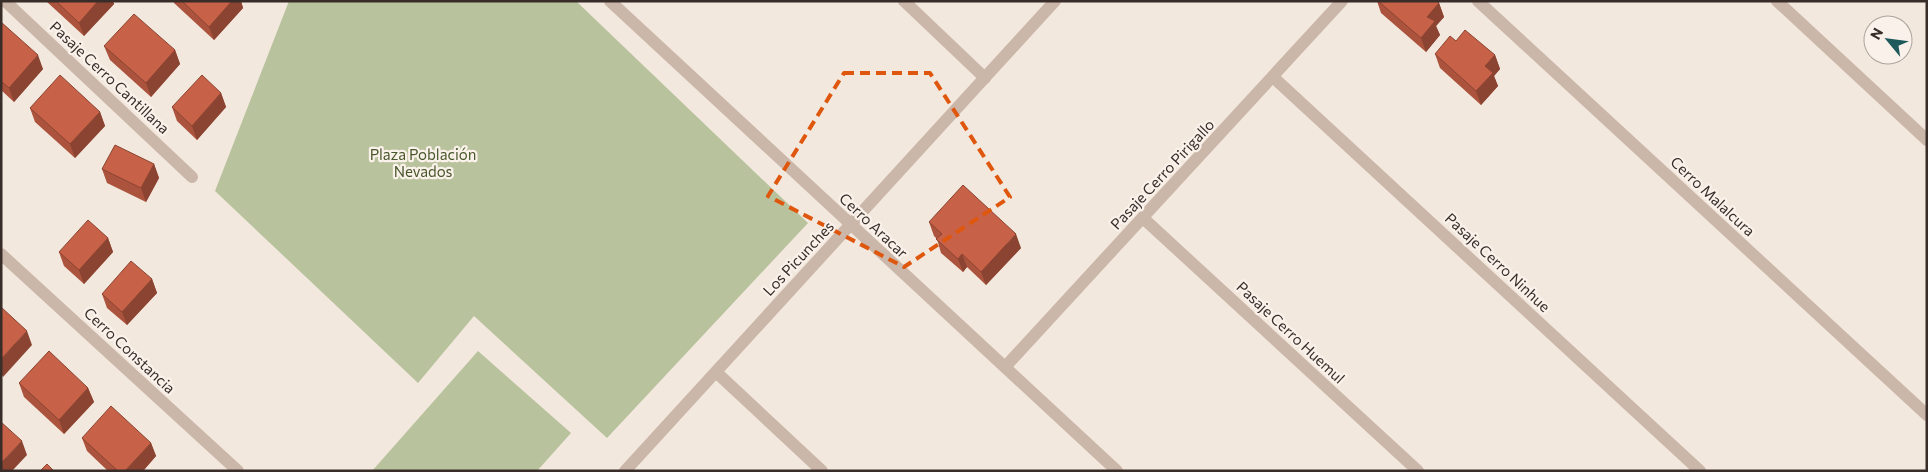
<svg xmlns="http://www.w3.org/2000/svg" width="1928" height="472" viewBox="0 0 1928 472" font-family="Commissioner,sans-serif">
<rect width="100%" height="100%" fill="#f3e8de"/>
<g fill="#b8c29d">
<polygon points="289,1 576,1 808,223 607,438 474,316 418,383 215,191"/>
<polygon points="478,351 571,433 537,471 372,471"/>
</g>
<g fill="none" stroke-linecap="round" stroke-linejoin="round">
<g stroke="#cbb7a9" stroke-width="12">
<polyline points="5,1 192,177"/>
<polyline points="904,1 985,78"/>
<polyline points="1478,1 1927,415"/>
<polyline points="1777,1 1927,140"/>
<polyline points="1273,77 1700,471"/>
<polyline points="1143,218 1418,471"/>
<polyline points="1,254 238,471"/>
<polyline points="1005,367 1342,1"/>
<polyline points="716,372 822,471"/>
<polyline points="625,471 1055,1"/>
</g>
<polyline stroke="#cbb7a9" stroke-width="12" points="610,1 1117,471"/>
</g>
<g fill="#ab533d">
<polygon points="46,1 113,1 114,4 84,36"/>
<polygon points="174,1 241,1 243,8 214,40 174,3"/>
<polygon points="1377,1 1437,1 1439,3 1444,17 1436,26 1440,35 1426,52 1381,13"/>
<polygon points="1,22 43,69 14,102 1,90"/>
<polygon points="1456,41 1495,55 1500,69 1494,76 1498,86 1481,105 1440,68 1435,54"/>
<polygon points="104,46 175,50 180,64 151,97 110,60"/>
<polygon points="221,93 226,107 197,140 177,121 172,107"/>
<polygon points="30,108 100,112 105,126 75,158 35,122"/>
<polygon points="154,164 159,178 146,202 107,183 102,169"/>
<polygon points="929,222 1021,248 986,285 967,267 963,272 941,253 937,239 934,236"/>
<polygon points="108,238 113,252 84,284 64,266 59,252"/>
<polygon points="152,279 157,293 127,325 107,308 102,294"/>
<polygon points="19,383 88,388 94,402 64,434 24,397"/>
<polygon points="82,438 151,443 156,456 143,471 108,471 87,451"/>
</g>
<g fill="#8b4432">
<polygon points="98,1 113,1 114,4 84,36 79,23"/>
<polygon points="232,1 241,1 243,8 214,40 209,27"/>
<polygon points="1439,3 1444,17 1436,26 1440,35 1426,52 1421,38 1427,17"/>
<polygon points="175,50 180,64 151,97 146,83"/>
<polygon points="38,55 43,69 14,102 9,88"/>
<polygon points="1495,55 1500,69 1494,76 1498,86 1481,105 1476,91 1485,66"/>
<polygon points="221,93 226,107 197,140 192,126"/>
<polygon points="100,112 105,126 75,158 70,144"/>
<polygon points="154,164 159,178 146,202 141,188"/>
<polygon points="1016,234 1021,248 986,285 981,272"/>
<polygon points="108,238 113,252 84,284 79,270"/>
<polygon points="962,254 967,267 963,272 958,259"/>
<polygon points="152,279 157,293 127,325 122,312"/>
<polygon points="27,331 32,345 3,377 1,373 1,359"/>
<polygon points="88,388 94,402 64,434 59,420"/>
<polygon points="22,441 27,455 12,471 1,471 1,463"/>
<polygon points="151,443 156,456 143,471 125,471"/>
</g>
<g fill="#c76147" stroke="#8b4432">
<polygon points="56,1 98,1 79,23"/>
<polygon points="182,1 232,1 209,27"/>
<polygon points="1378,1 1437,1 1439,3 1427,17 1435,21 1421,38"/>
<polygon points="134,14 175,50 146,83 104,46"/>
<polygon points="1,22 38,55 9,88 1,81"/>
<polygon points="1465,30 1495,55 1485,66 1493,73 1476,91 1435,54 1450,36 1456,41"/>
<polygon points="60,75 100,112 70,144 30,108"/>
<polygon points="202,75 221,93 192,126 172,107"/>
<polygon points="115,145 154,164 141,188 102,169"/>
<polygon points="963,185 1016,234 981,272 962,254 958,259 936,239 942,234 929,222"/>
<polygon points="88,220 108,238 79,270 59,252"/>
<polygon points="131,261 152,279 122,312 102,294"/>
<polygon points="1,307 27,331 1,359"/>
<polygon points="49,351 88,388 59,420 19,383"/>
<polygon points="111,406 151,443 125,471 118,471 82,438"/>
<polygon points="1,422 22,441 1,463"/>
<polygon points="47,464 54,471 40,471"/>
</g>
<path fill="none" stroke="#df570d" stroke-width="4" stroke-dasharray="10 6" stroke-linejoin="round" d="M844,73H930L1010,197L904,267L768,196Z"/>
<g text-anchor="middle" dominant-baseline="central" stroke-width="4.5" stroke-linejoin="round" paint-order="stroke">
<g font-size="15" fill="#382d29" stroke="#faf2ea">
<text transform="translate(110 77) rotate(43)">Pasaje Cerro Cantillana</text>
<text transform="translate(1162 174) rotate(-47)">Pasaje Cerro Pirigallo</text>
<text transform="translate(1713 196) rotate(43)">Cerro Malalcura</text>
<text transform="translate(874 225) rotate(43)">Cerro Aracar</text>
<text transform="translate(798 258) rotate(-47)">Los Picunches</text>
<text transform="translate(1498 262) rotate(43)">Pasaje Cerro Ninhue</text>
<text transform="translate(1291 332) rotate(43)">Pasaje Cerro Huemul</text>
<text transform="translate(130 350) rotate(43)">Cerro Constancia</text>
</g>
<g font-size="15" fill="#49572c" stroke="#faf2ea">
<text x="423" y="154">Plaza Población<tspan x="423" dy="17">Nevados</tspan></text>
</g>
</g>
<rect width="1928" height="472" fill="none" stroke="#382d29" stroke-width="5"/>
<g transform="translate(1888 40) rotate(299)"><circle r="24" fill="#faf2ea" stroke="#aca39d"/>
<path d="M0-4L9 19L0 12L-9 19Z" fill="#1e595b"/>
<text y="-8" font-size="14" font-weight="bold" text-anchor="middle" fill="#382d29">N</text>
</g>
</svg>
